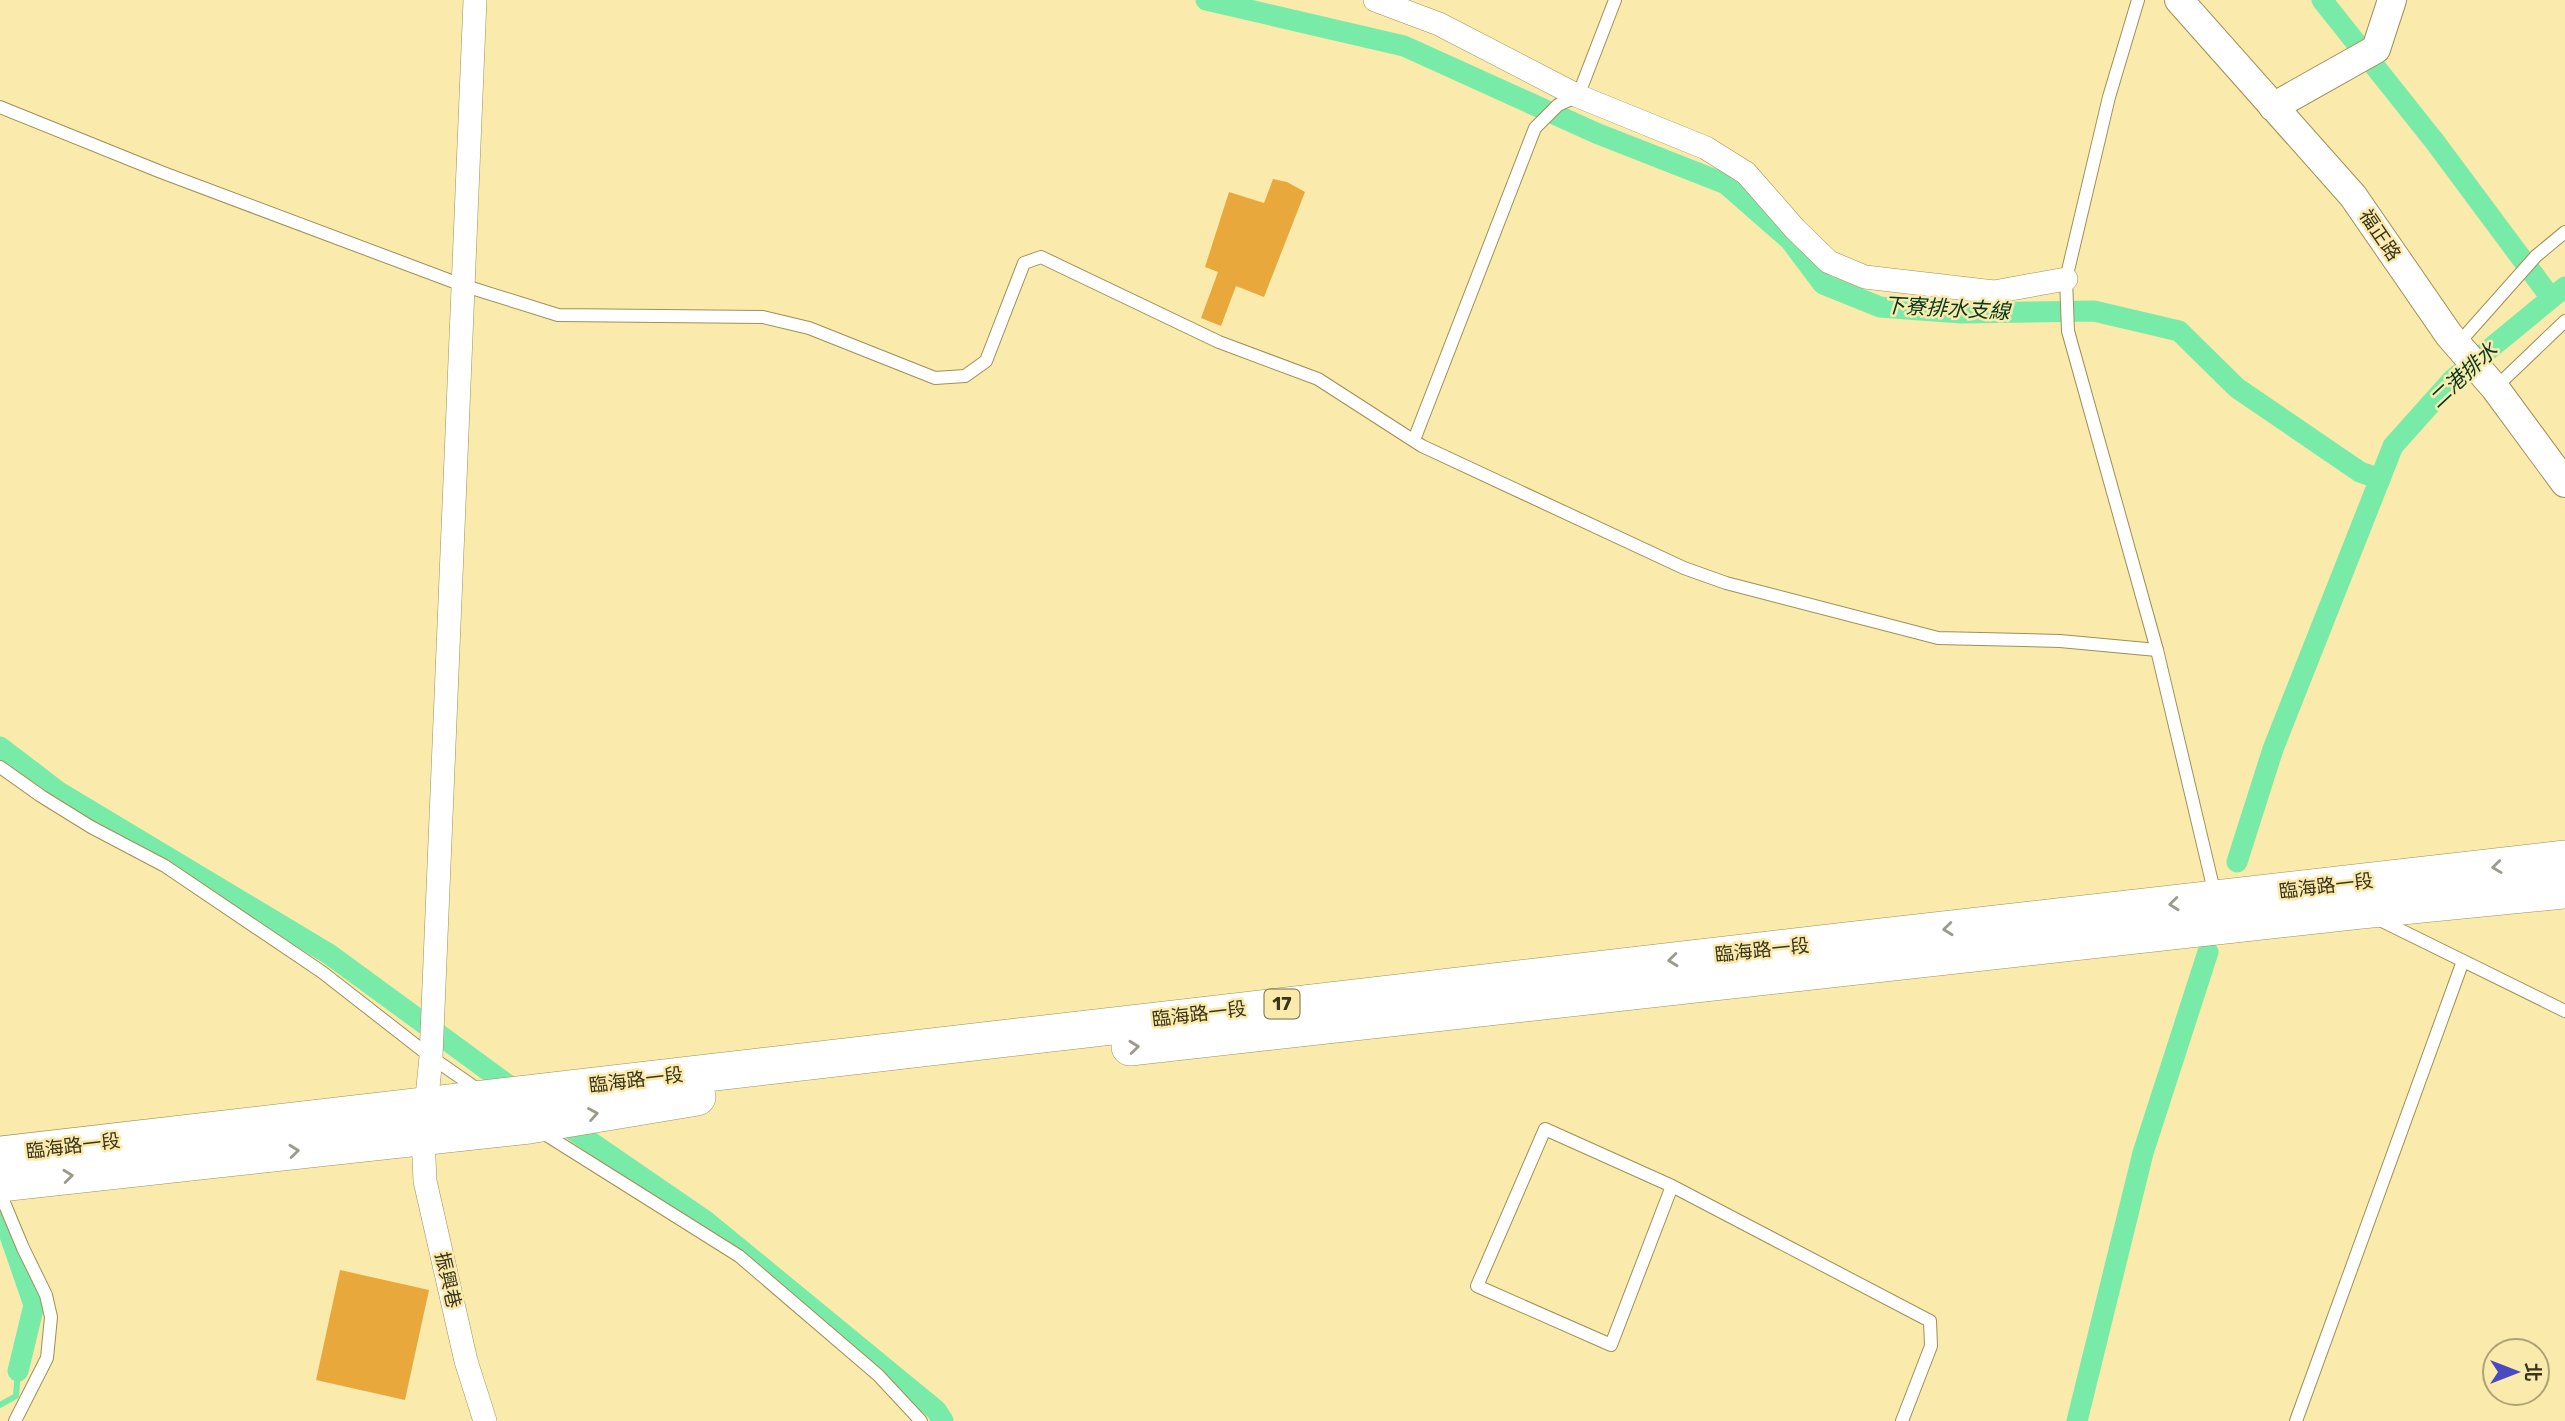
<svg xmlns="http://www.w3.org/2000/svg" width="2565" height="1421" viewBox="0 0 2565 1421" font-family="Rubik,'Noto Sans TC',sans-serif">
<rect width="100%" height="100%" fill="#faebad"/>
<g fill="none" stroke-linecap="round" stroke-linejoin="round">
<polyline stroke="#79eba9" stroke-width="6" points="0,1405 16,1396 18,1371"/>
<g stroke="#79eba9" stroke-width="21">
<polyline points="1206,0 1404,46 1596,133 1726,184 1790,240 1823,284 1880,307 1961,313 2094,311 2179,331 2237,388 2360,472 2380,479"/>
<polyline points="2322,0 2435,142 2551,298"/>
<polyline points="0,747 59,792 329,954 519,1093"/>
<polyline points="2237,862 2273,749 2393,446 2453,379 2565,287"/>
<polyline points="557,1119 707,1222 936,1410 943,1421"/>
<polyline points="0,1215 6,1224 34,1305 18,1371"/>
<polyline points="2077,1421 2143,1153 2208,952"/>
</g>
</g>
<g fill="#e9a83c">
<polygon points="1273,179 1287,182 1305,192 1264,297 1236,286 1221,326 1201,318 1218,272 1205,267 1229,192 1264,203"/>
<polygon points="340,1270 429,1290 405,1400 316,1380"/>
</g>
<g fill="none" stroke-linecap="round" stroke-linejoin="round">
<g stroke="#9e9055" stroke-width="14">
<g id="service">
<polyline points="2138,0 2109,97 2066,279 2068,331 2157,650 2215,895"/>
<polyline points="0,107 161,172 462,285 558,315 763,317 809,328 935,378 965,376 986,361 1024,263 1041,257 1219,342 1318,379 1422,446 1684,568 1726,583 1938,638 2060,641 2157,650"/>
<polyline points="2457,345 2536,256 2565,232"/>
<polyline points="2495,388 2565,321"/>
<polyline points="1414,440 1535,128 1558,105 1578,96 1615,0"/>
<polyline points="0,767 41,796 91,827 165,866 322,972 431,1057 477,1089"/>
<polyline points="2378,919 2565,1011"/>
<polyline points="540,1131 739,1256 878,1375 921,1421"/>
<polyline points="1672,1186 1611,1345 1477,1286 1545,1129 1672,1186 1930,1321 1931,1346 1902,1421"/>
<polyline points="0,1193 23,1248 46,1295 51,1317 47,1358 15,1421"/>
<polyline points="2296,1421 2463,961"/>
</g>
</g>
<g stroke="#9e9055" stroke-width="24">
<g id="minor">
<polyline points="475,0 431,1057 423,1137 425,1181 466,1361 485,1421"/>
<polyline points="1375,0 1439,24 1578,96 1706,148 1746,173 1795,229 1829,262 1865,277 1994,292 2066,279"/>
</g>
</g>
<g stroke="#9e9055" stroke-width="30">
<g id="tertiary">
<polyline points="2179,0 2353,196 2449,335 2495,388 2565,483"/>
<polyline points="2273,107 2376,49 2392,0"/>
</g>
</g>
<g stroke="#9e9055" stroke-width="38">
<g id="primary">
<polyline points="1130,1047 2361,910 2565,890"/>
<path d="M0,1155C854,1050 1710,958 2565,859"/>
<polyline points="0,1183 529,1125 697,1097"/>
</g>
</g>
<use href="#service" stroke="#fff" stroke-width="12"/>
<use href="#minor" stroke="#fff" stroke-width="23"/>
<use href="#tertiary" stroke="#fff" stroke-width="28"/>
<use href="#primary" stroke="#fff" stroke-width="37"/>
</g>
<defs><path id="oneway-chevron" d="M-2-3.5L2.5 0L-2 3.5" fill="none" stroke-width="1.6" stroke-linecap="round" stroke-linejoin="round" transform="scale(1.75)"/></defs>
<g stroke="#9c9a8d">
<use href="#oneway-chevron" transform="translate(2497 867) rotate(173)"/>
<use href="#oneway-chevron" transform="translate(2174 904) rotate(174)"/>
<use href="#oneway-chevron" transform="translate(1948 929) rotate(174)"/>
<use href="#oneway-chevron" transform="translate(1673 960) rotate(174)"/>
<use href="#oneway-chevron" transform="translate(1134 1047) rotate(-6)"/>
<use href="#oneway-chevron" transform="translate(593 1114) rotate(-10)"/>
<use href="#oneway-chevron" transform="translate(294 1151) rotate(-6)"/>
<use href="#oneway-chevron" transform="translate(68 1176) rotate(-6)"/>
</g>
<g text-anchor="middle" dominant-baseline="central" stroke-width="5" stroke-linejoin="round" paint-order="stroke">
<rect fill="#faebad" stroke="#746b47" stroke-width="2" x="1264.5" y="989.5" width="35" height="29" rx="5"/>
<g font-size="18" font-weight="bold" fill="#3a341b">
<text x="1282" y="1004">17</text>
</g>
<g font-size="19" fill="#3a341b" stroke="#faebad">
<text transform="translate(2380 235) rotate(56)">福正路</text>
<text transform="translate(2326 886) rotate(-7)">臨海路一段</text>
<text transform="translate(1762 950) rotate(-6)">臨海路一段</text>
<text transform="translate(1199 1014) rotate(-7)">臨海路一段</text>
<text transform="translate(636 1080) rotate(-7)">臨海路一段</text>
<text transform="translate(73 1146) rotate(-7)">臨海路一段</text>
<text transform="translate(448 1280) rotate(77)">振興巷</text>
</g>
<g font-size="21" font-style="italic" fill="#05381f" stroke="#faebad">
<text transform="translate(1947 308) rotate(3)">下寮排水支線</text>
<text transform="translate(2463 375) rotate(-43)">二港排水</text>
</g>
</g>
<g transform="translate(2516 1372) rotate(90)"><circle r="33" fill="#faebad" stroke="#ada273" stroke-width="2"/>
<path d="M0-5L12 26L0 18L-12 26Z" fill="#484ac0"/>
<text y="-10" font-size="19" font-weight="bold" text-anchor="middle" fill="#3a341b">北</text>
</g>
</svg>
